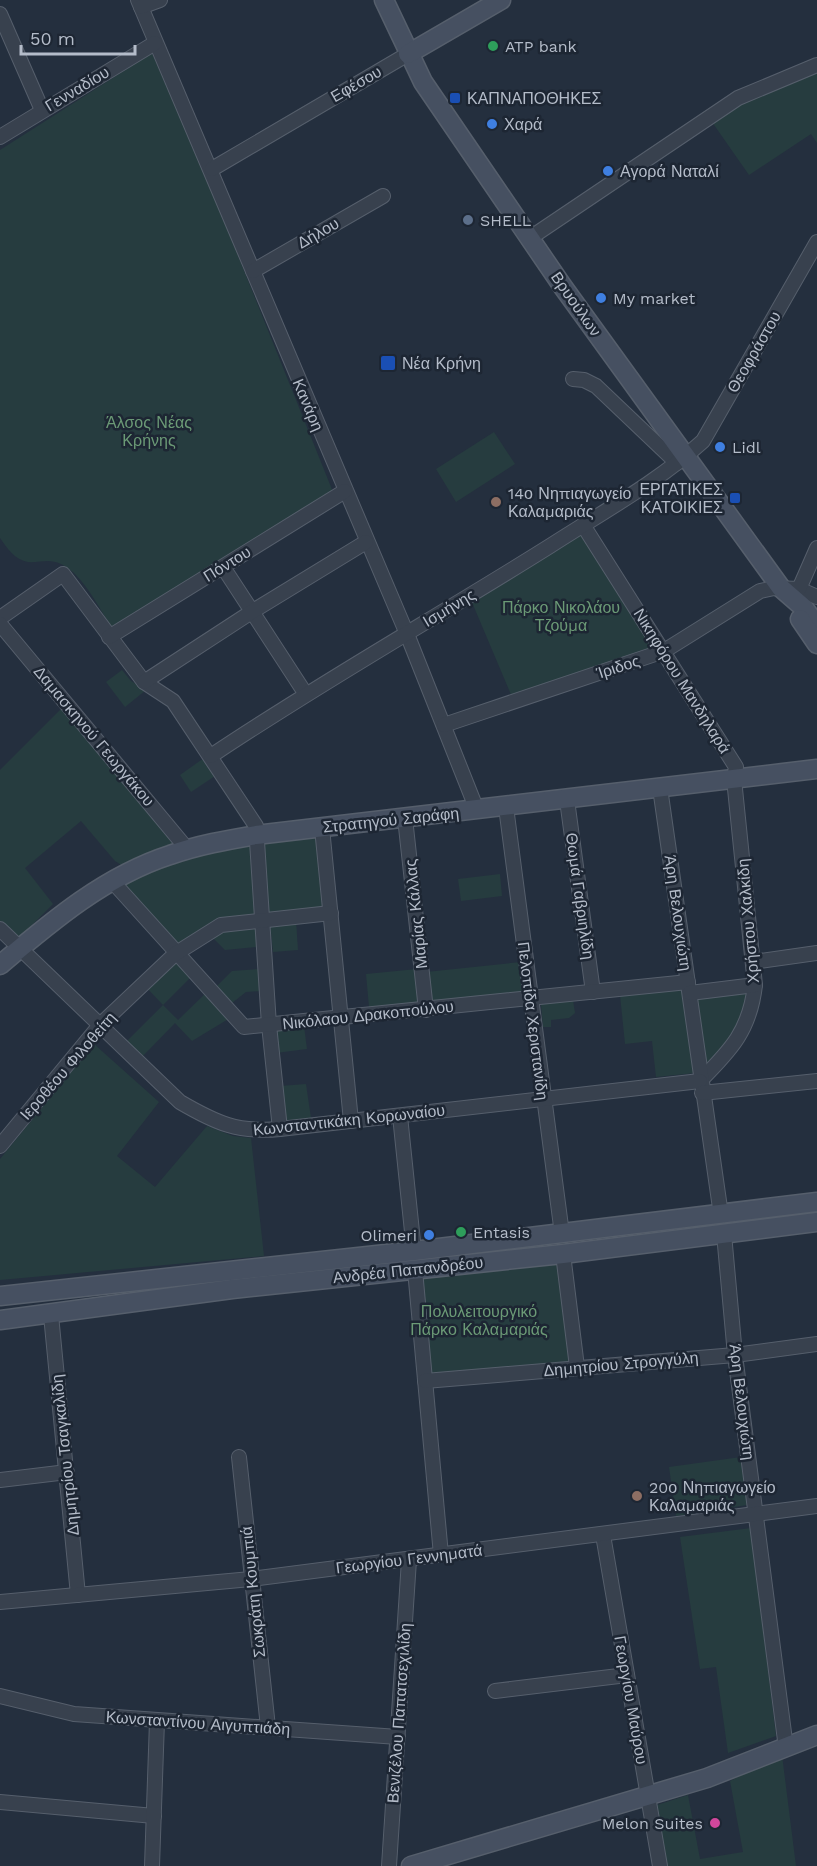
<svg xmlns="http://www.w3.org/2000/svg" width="817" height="1866" viewBox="0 0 817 1866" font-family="'Work Sans',sans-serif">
<rect width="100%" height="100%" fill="#242f3e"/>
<g fill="#263c3f">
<path d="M152,53L212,191L333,492L113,629C99,609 84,575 61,564C49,558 39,563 28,562C15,560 7,548 0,538V150Z"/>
<polygon points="817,70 817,143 811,134 749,175 712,122 752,96"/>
<polygon points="494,432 515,464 456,502 436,469"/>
<polygon points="580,534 653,644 652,648 512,697 471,600"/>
<polygon points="122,670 131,681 146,690 125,707 106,682"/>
<polygon points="62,708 179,845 123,866 115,861 81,821 25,868 53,904 19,938 0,921 0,770"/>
<polygon points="204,758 215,776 191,792 180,775"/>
<polygon points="319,834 328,910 266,916 261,841"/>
<polygon points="251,842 255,917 177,951 119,885 157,865"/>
<polygon points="500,874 502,896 461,901 458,879"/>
<polygon points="296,920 298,950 273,952 270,923"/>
<polygon points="255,924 257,947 225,950 210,935"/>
<polygon points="175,959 191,977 163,1005 178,1020 206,993 230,1018 192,1041 175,1023 140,1059 124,1044 163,1005 146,987"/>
<polygon points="521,962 525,994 430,1005 426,972"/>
<polygon points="259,969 261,991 246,992 227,1007 214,989 232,971"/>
<polygon points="417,969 421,1002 369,1007 366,974"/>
<polygon points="685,987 695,1073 656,1077 652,1041 625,1044 620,995"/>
<polygon points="749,989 740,1027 702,1071 695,996"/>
<polygon points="573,1000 575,1013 569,1018 551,1020 551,1027 543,1027 541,1004"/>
<polygon points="304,1026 307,1049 276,1053 273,1030"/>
<polygon points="94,1044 159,1102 117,1156 155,1187 207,1126 233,1136 251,1138 264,1256 0,1280 0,1159"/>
<polygon points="306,1084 311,1118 285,1121 280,1086"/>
<polygon points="559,1263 571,1362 431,1376 422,1276"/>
<polygon points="741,1457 747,1505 676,1516 669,1467"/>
<polygon points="751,1528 776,1736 728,1753 716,1667 700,1669 680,1537"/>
<polygon points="782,1755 796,1866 665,1866 654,1806 688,1795 700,1859 743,1852 730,1781"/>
</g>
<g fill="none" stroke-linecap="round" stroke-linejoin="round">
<g stroke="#565f6c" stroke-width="16">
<g id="street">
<polyline points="138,0 407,634 477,810"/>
<polyline points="141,7 160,0"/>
<polyline points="0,14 42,110"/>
<polyline points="0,137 155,43"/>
<polyline points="212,169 408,54"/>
<polyline points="530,238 738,98 817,65"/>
<polyline points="253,271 383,196"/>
<polyline points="573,379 584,380 596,386 677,463"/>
<path d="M583,525L736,767L734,779L755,985C750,1030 731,1050 700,1081"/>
<polyline points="223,567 305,693"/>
<polyline points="799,589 817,597"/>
<polyline points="0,618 63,574 144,682 173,701 256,826 269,1025 280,1129"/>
<polyline points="0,624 188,850"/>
<polyline points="109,637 345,491"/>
<polyline points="144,682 253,611 366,542"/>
<polyline points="444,725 664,651 760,591 774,588 799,589 817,548"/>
<path d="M211,756C321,682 437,617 550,546C601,513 658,482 703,441L817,242"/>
<polyline points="660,788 721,1215"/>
<polyline points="567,800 593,992"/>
<polyline points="506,807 562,1234"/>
<polyline points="405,818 426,1010"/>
<polyline points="322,828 351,1121"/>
<polyline points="112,881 244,1027 688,982"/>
<path d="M0,929L180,1102C216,1123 238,1133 280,1129L700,1081"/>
<polyline points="753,962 817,953"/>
<polyline points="690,993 755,985"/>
<polyline points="702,1093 817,1081"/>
<polyline points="400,1116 414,1251"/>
<polyline points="0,1146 100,1025 175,954 221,925 331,913"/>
<polyline points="724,1234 735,1355 786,1748"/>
<polyline points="563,1254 577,1367"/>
<polyline points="415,1270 441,1555"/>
<polyline points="51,1315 78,1595"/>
<polyline points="425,1381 735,1355 817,1344"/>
<polyline points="239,1457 268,1727"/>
<polyline points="0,1480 67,1472"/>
<polyline points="603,1535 660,1866"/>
<polyline points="0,1602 251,1579 817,1506"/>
<polyline points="495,1691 627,1675"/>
<polyline points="0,1696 74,1714 398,1737"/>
<polyline points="0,1802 154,1816"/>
<polyline points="152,1866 157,1721"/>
<polyline points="389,1866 409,1560"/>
</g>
</g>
<g stroke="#565f6c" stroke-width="21">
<g id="secondary">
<polyline points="384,0 423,82 563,287 781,588 804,608 817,626"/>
<polyline points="408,54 501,0"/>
<polyline points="800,619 817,644"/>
<path d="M0,965C52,921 105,876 170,855C198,845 227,840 256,835L817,769"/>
<polyline points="0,1296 414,1251 817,1202"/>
<polyline points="0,1320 232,1289 563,1254 817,1222"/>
<polyline points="411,1866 707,1778 817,1735"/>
</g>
</g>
<use href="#street" stroke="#38414e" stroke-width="14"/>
<use href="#secondary" stroke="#465061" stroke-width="18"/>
</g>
<g fill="#2e9e5b" stroke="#1d2633" stroke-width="2">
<circle cx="493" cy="46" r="6"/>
<circle cx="461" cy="1232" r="6"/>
</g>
<g fill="#1a4fb4" stroke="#1d2633" stroke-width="2">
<rect x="449" y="92" width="12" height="12" rx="3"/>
<rect x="380" y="355" width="16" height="16" rx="3"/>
<rect x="729" y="492" width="12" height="12" rx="3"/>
</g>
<g fill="#3f7fe0" stroke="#1d2633" stroke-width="2">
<circle cx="492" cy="124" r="6"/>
<circle cx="608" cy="171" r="6"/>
<circle cx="601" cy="298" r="6"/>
<circle cx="720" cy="447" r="6"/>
<circle cx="429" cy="1235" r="6"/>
</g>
<circle fill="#5c6f8a" stroke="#1d2633" stroke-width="2" cx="468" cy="220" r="6"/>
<g fill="#8d6e63" stroke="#1d2633" stroke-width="2">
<circle cx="496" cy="502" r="6"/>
<circle cx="637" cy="1496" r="6"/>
</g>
<circle fill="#d1479c" stroke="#1d2633" stroke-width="2" cx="715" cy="1823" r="6"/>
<g text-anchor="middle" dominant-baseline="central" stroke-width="5" stroke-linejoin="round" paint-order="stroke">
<g font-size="16" fill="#b4bcc9" stroke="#1d2633" text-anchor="start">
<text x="505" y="46">ATP bank</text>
<text x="467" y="98">ΚΑΠΝΑΠΟΘΗΚΕΣ</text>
<text x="504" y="124">Χαρά</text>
<text x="620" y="171">Αγορά Ναταλί</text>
<text x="480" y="220">SHELL</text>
<text x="613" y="298">My market</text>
<text x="402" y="363">Νέα Κρήνη</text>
<text x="732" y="447">Lidl</text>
<text x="723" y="489" text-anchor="end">ΕΡΓΑΤΙΚΕΣ<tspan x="723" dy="18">ΚΑΤΟΙΚΙΕΣ</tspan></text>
<text x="508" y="493">14ο Νηπιαγωγείο<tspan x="508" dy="18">Καλαμαριάς</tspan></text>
<text x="473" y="1232">Entasis</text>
<text x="417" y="1235" text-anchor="end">Olimeri</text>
<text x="649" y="1487">20ο Νηπιαγωγείο<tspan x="649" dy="18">Καλαμαριάς</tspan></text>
<text x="703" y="1823" text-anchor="end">Melon Suites</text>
</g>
<g font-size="16" fill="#b4bcc9" stroke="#1d2633">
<text transform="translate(356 84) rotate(-30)">Εφέσου</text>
<text transform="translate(77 89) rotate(-31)">Γενναδίου</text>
<text transform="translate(318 233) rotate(-30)">Δήλου</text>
<text transform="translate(576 304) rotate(55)">Βρυούλων</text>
<text transform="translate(754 352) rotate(-60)">Θεοφράστου</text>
<text transform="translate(308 405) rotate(67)">Κανάρη</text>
<text transform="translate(227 564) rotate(-32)">Πόντου</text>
<text transform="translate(449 608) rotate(-31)">Ισμήνης</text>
<text transform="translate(618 667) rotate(-18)">Ίριδος</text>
<text transform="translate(682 681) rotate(58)">Νικηφόρου Μανδηλαρά</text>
<text transform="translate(94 736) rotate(50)">Δαμασκηνού Γεωργάκου</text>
<text transform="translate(391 820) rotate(-6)">Στρατηγού Σαράφη</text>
<text transform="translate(580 896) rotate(82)">Θωμά Γαβριηλίδη</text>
<text transform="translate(678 913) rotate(82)">Άρη Βελουχιώτη</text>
<text transform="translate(416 914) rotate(-96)">Μαρίας Κάλλας</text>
<text transform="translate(748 921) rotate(-95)">Χρήστου Χαλκίδη</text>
<text transform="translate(368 1015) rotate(-6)">Νικόλαου Δρακοπούλου</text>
<text transform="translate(533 1021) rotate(83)">Πελοπίδα Χεριστανίδη</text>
<text transform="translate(68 1066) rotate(-49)">Ιεροθέου Φιλοθείτη</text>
<text transform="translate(349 1120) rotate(-6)">Κωνσταντικάκη Κορωναίου</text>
<text transform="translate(408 1270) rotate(-6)">Ανδρέα Παπανδρέου</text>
<text transform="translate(621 1364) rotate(-5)">Δημητρίου Στρογγύλη</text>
<text transform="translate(742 1402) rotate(83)">Άρη Βελουχιώτη</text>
<text transform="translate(65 1455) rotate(-96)">Δημητρίου Τσαγκαλίδη</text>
<text transform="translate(409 1559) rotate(-7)">Γεωργίου Γεννηματά</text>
<text transform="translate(253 1592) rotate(-96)">Σωκράτη Κουμπιά</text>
<text transform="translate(631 1700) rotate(80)">Γεωργίου Μαύρου</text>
<text transform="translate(399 1713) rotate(-86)">Βενιζέλου Παπατσεχιλίδη</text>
<text transform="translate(198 1723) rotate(4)">Κωνσταντίνου Αιγυπτιάδη</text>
</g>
<g font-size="16" fill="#6b9a76" stroke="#1d2633">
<text x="149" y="422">Άλσος Νέας<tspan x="149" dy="18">Κρήνης</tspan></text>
<text x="561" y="607">Πάρκο Νικολάου<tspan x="561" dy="18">Τζούμα</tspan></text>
<text x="479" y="1311">Πολυλειτουργικό<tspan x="479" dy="18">Πάρκο Καλαμαριάς</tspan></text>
</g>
</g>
<path d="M21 45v9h114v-9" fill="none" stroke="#b4bcc9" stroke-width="3"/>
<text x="30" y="45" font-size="18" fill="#b4bcc9" stroke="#1d2633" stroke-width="4.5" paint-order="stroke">50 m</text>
</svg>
